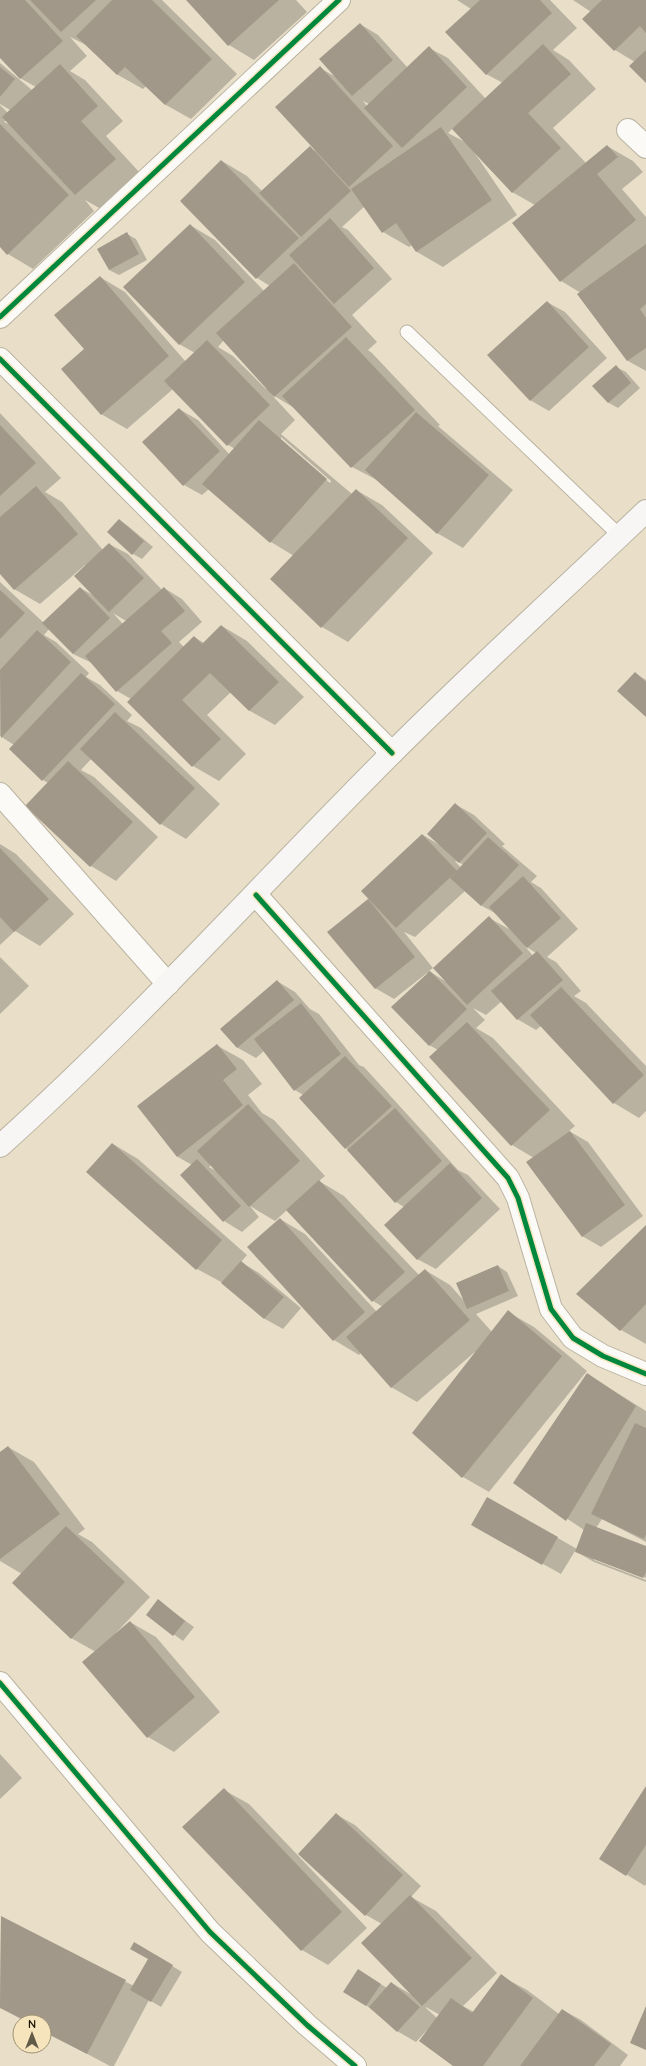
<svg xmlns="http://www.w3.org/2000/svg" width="646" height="2066" viewBox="0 0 646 2066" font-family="Quicksand,sans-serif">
<rect width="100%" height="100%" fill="#e9dfc9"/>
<g fill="#0003" fill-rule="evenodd">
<path d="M0,0H162L237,74L191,119L166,105L146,86L143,89L118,75L88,46L70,37L87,56L70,71L85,80L123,121L106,136L141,174L101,209L85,200L94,211L33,269L8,254L0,246V105L8,113L10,110L0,104V63L32,90L36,87L20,78L0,57ZM6,120L11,125L4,122Z"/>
<polygon points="188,0 296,0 307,12 254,60 229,45"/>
<path d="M457,0H550L577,28L553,50L569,60L596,89L553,128L586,163L607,146L633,161L643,172L622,189L646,217V371L628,361L579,295L581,293L561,281L535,205L512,192L474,152L517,215L443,267L417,252L412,245L409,247L383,232L365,206L342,227L348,230L392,279L352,315L377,342L368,350L372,353L440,425L438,426L513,490L463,548L437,533L379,481L352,467L296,409L271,394L295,420L281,434L352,494L356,490L382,505L433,553L348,642L322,627L271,579L294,556L271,542L209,489L202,495L184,485L179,409L198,420L230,455L235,449L228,445L173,389L127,429L101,414L85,349L100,277L125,292L186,362L195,353L179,344L190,225L215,240L264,291L270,286L257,278L222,161L247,176L262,191L310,148L318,152L320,68L336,77L360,24L378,35L408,68L429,48L448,58L486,99L503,83L486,74L471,9ZM363,101L369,104L367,106ZM453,128L465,142L448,133ZM224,340L267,388L266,389L233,356L218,347ZM281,437L331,481L330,483L281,440Z"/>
<polygon points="573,0 646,0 646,82 635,62 615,50 584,19 591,12"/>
<polygon points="127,234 136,239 147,260 119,275 109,270"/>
<polygon points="547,302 565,312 607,358 549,411 530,400"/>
<polygon points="616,367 626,372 640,388 618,408 609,403 594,386"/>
<path d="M0,413L61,478L45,492L62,502L103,550L109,544L128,554L162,590L164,588L182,599L202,622L179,642L184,647L194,637L204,643L222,626L247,641L304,697L275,725L250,711L231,692L207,715L246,754L219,781L193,766L128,702L131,699L117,691L92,663L73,654L49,629L44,635L56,642L89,673L86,677L100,685L132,715L127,721L141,728L220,804L186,839L161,824L92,758L81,770L94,777L158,837L116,881L91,866L48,783L43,780L14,745L0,736V582L44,623L80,588L95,596L85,565L40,604L14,589L0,572ZM113,613L126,621L123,624Z"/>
<polygon points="119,520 128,526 153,547 142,559 133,554 108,532"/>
<polygon points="635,673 646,680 646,716"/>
<path d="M455,804L474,815L505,844L502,846L537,876L531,882L541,888L578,929L547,957L556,962L581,991L574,996L586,1003L646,1066V1111L639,1118L614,1103L541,1026L536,1030L517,1019L502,1001L486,1015L473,1008L485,1020L476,1028L493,1038L575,1126L569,1131L588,1142L643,1216L601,1247L582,1236L534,1158L512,1145L438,1050L429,1045L428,974L427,973L394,999L375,988L329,932L370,898L423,835L438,844ZM455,861H456L464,865L461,868ZM465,891L482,906L497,914L511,930L489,918L445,981L429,971L433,968L404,932L415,937ZM525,946L536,953L533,956Z"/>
<polygon points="0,844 16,854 74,914 40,946 15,931 0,945"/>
<polygon points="0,957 29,986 0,1014"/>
<polygon points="277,981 295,992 310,1009 319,1014 359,1065 364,1067 458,1170 468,1175 500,1209 436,1269 417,1259 404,1207 396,1202 346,1148 303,1095 295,1090 264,1051 256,1058 238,1048 221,1029"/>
<path d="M218,1046L243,1060L262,1084L248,1095L262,1113L274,1120L325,1176L319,1181L344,1196L419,1275L425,1270L450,1285L465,1302L498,1266L507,1272L518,1296L476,1314L492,1332L508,1312L534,1327L587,1371L489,1492L463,1477L413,1433L476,1351L417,1402L391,1387L361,1353L359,1355L334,1340L280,1219L305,1234L377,1312L383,1307L373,1301L287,1210L275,1221L250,1206L259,1217L242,1232L224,1221L192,1165L178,1157L138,1107ZM211,1165L216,1171L209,1167Z"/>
<polygon points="113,1144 138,1159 247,1255 241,1262 259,1273 301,1308 283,1329 265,1319 223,1283 197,1269"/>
<polygon points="646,1226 646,1344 621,1330"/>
<polygon points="587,1374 646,1411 646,1542 602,1519 596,1528 646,1547 646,1578 594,1558 594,1560 646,1580 646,1582 594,1562 575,1551 561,1574 491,1535 488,1498 577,1549 584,1530 514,1483"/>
<polygon points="8,1447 34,1462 85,1529 78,1534 92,1542 150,1597 116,1633 117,1634 130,1622 156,1637 220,1712 174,1752 148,1737 83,1662 96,1652 71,1638 22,1574 0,1561 0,1453"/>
<polygon points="158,1601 194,1627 183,1641 147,1615"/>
<polygon points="0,1754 22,1778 0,1799"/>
<polygon points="646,1787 646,1884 645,1886 600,1858"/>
<polygon points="224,1790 249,1804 367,1928 328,1965 302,1950 184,1827"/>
<path d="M337,1815L355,1825L421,1886L411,1897L436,1911L497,1973L463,2006L474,2012L501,1976L527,1990L559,2014L563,2010L581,2020L628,2055L620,2066H455L427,2030L416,2042L397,2031L366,2005L368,1976L387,1988L392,1983L412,1995L382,1924L366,1915ZM426,2007L440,2015L437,2018L426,2008Z"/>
<polygon points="1,1918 134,1986 149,1959 135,1943 182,1972 161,2007 149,2000 114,2066 110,2066 44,2031 44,2022 26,2022 0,2007"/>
</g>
<g fill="#a29889">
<polygon points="0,0 25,0 63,41 20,79 0,58"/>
<polygon points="30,0 96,0 61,32"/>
<polygon points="112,0 152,0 212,59 165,105 125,67 117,75 76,36"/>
<polygon points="186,0 279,0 228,46"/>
<polygon points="480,0 540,0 552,13 486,75 445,32"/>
<polygon points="602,0 646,0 646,33 640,26 614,51 582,19"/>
<polygon points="360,23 393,60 352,96 319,59"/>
<polygon points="543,44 571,74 528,113 561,148 512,193 452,129"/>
<polygon points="429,46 467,87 402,148 364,108"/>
<polygon points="646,50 646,83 629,66"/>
<polygon points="60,64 98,106 81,121 116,159 75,195 2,117"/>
<polygon points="320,66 393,146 349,187 275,107"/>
<polygon points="0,67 15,79 0,97"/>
<polygon points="0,124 69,195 7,255 0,247"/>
<polygon points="441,127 492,200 416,252 396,223 382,233 351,189"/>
<polygon points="607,145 618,157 597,174 636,220 560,282 512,223"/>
<polygon points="310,146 351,191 301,237 259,193"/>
<polygon points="221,160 299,238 256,279 180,201"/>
<polygon points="330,218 374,268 334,304 289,255"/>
<polygon points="190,224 245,282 179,345 123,287"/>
<polygon points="127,232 139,254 109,270 97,249"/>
<polygon points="646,244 646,304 640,309 646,318 646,348 627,361 577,294"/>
<polygon points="294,263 352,327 274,397 216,333"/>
<polygon points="100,276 169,356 101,415 61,369 84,349 54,315"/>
<polygon points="547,301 589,347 530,401 487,355"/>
<polygon points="346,337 415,410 351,468 282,396"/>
<polygon points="207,340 270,405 227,446 164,381"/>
<polygon points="616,365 631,383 608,403 592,386"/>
<polygon points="179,408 220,451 183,486 142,442"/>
<polygon points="416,412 489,475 437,534 365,470"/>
<polygon points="259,420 327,479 270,543 202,484"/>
<polygon points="0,425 36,463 0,496"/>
<polygon points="36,486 78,534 14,590 0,574 0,517"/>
<polygon points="356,489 408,538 321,628 270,579"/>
<polygon points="119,519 144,541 132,555 107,532"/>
<polygon points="109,543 144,578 109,612 74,576"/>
<polygon points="80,587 110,618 73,654 42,623"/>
<polygon points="164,587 185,611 161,631 172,643 116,692 85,656"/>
<polygon points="0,590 25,613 0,639"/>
<polygon points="221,625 279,682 249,711 210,673 182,700 221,739 192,767 127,702 194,636 202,644"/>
<polygon points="37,630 71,662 1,738 0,670"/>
<polygon points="635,672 646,682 646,717 617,691"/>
<polygon points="81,673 115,704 42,781 9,749"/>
<polygon points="115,712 195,788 160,825 80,749"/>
<polygon points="68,761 133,822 90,867 25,806"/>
<polygon points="455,803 487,833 459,863 427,834"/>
<polygon points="422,834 457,871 396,928 361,891"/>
<polygon points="488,837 519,865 481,906 450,878"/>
<polygon points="0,848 49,899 14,932 0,917"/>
<polygon points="523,876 561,918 527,948 489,907"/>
<polygon points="368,899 415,957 375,989 327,932"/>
<polygon points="489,916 523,953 467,1005 433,968"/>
<polygon points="537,951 563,980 517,1020 491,991"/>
<polygon points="430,971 467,1009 429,1046 391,1007"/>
<polygon points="277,980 294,1000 237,1048 220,1029"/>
<polygon points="561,987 644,1075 613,1104 530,1015"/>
<polygon points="301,1003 341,1054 294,1091 254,1039"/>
<polygon points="467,1022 550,1110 511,1146 429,1057"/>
<polygon points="217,1044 237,1069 223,1080 243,1105 177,1157 137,1106"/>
<polygon points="345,1056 392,1106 345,1149 299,1098"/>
<polygon points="248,1104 300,1161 249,1207 197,1151"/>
<polygon points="395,1108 442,1161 395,1203 347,1150"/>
<polygon points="570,1131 625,1205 582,1237 526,1162"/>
<polygon points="112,1143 222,1240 196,1270 86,1172"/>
<polygon points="197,1159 241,1206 223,1222 180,1175"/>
<polygon points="450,1163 482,1198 417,1260 384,1225"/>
<polygon points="319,1180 405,1272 372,1302 286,1210"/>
<polygon points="280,1218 365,1312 333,1341 247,1247"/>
<polygon points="646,1225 646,1304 620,1331 576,1294"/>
<polygon points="241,1261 284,1297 264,1319 221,1283"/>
<polygon points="498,1265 509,1291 467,1309 456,1283"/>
<polygon points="425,1269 470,1320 391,1388 346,1337"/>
<polygon points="508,1310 562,1356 462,1478 412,1433"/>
<polygon points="587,1373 636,1406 566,1521 513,1483"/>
<polygon points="635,1423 646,1428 646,1534 644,1539 591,1514"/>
<polygon points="8,1446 60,1514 0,1559 0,1452"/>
<polygon points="487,1497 558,1537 542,1565 471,1525"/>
<polygon points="586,1523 646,1546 646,1572 643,1578 575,1552"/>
<polygon points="66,1526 125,1582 71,1639 12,1583"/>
<polygon points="158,1599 185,1621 173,1636 146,1615"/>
<polygon points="130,1621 195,1697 147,1738 82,1662"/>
<polygon points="646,1786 646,1845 626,1876 599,1859"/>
<polygon points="224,1788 342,1912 301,1951 182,1827"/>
<polygon points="336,1813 403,1875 365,1916 298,1854"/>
<polygon points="410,1895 472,1958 422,2006 361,1943"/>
<polygon points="1,1916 126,1980 87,2054 44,2032 44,2022 28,2022 0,2008"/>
<polygon points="134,1942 173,1965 151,2002 130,1990 148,1959 130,1949"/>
<polygon points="358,1969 381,1984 366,2006 343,1992"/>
<polygon points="501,1974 533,1998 483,2066 453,2066 419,2041 451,1998 472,2013"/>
<polygon points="391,1982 420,2007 397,2032 369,2007"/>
<polygon points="646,2006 646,2050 630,2043"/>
<polygon points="562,2009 611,2044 594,2066 520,2066"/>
</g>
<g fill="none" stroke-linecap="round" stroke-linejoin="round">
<g stroke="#bab3a1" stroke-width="15">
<polyline id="service" points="407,332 620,536"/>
</g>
<g stroke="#bab3a1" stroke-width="24">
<g id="minor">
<polyline points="628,130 646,147"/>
<polyline points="0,317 339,0"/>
<polyline points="0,359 392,753"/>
<polyline points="0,794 168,984"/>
<polyline points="256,895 508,1178 518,1198 551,1309 573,1338 603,1356 646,1374"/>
</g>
</g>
<g stroke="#bab3a1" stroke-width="24">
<polyline id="tertiary" points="0,1683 210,1932 307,2025 355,2066"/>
</g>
<g stroke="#bab3a1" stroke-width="24">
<path id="secondary" d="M0,1146C138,1022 261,884 392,753C475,670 561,592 646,511"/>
</g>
<use href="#service" stroke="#fcfaf7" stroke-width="13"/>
<use href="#minor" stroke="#fcfaf7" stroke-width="22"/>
<use href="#tertiary" stroke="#fcfaf7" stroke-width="22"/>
<use href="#secondary" stroke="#f7f6f4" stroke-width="22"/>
<g stroke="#f6e5bc" stroke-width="8">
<g id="cycleway">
<polyline points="0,317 339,0"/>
<polyline points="0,359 392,753"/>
<polyline points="256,895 508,1178 518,1198 551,1309 573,1338 603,1356 646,1374"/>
<polyline points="0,1683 210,1932 307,2025 355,2066"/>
</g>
</g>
<use href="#cycleway" stroke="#00873e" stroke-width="5"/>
</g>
<g transform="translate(32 2034)"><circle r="19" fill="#f6e5bc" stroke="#9e9173"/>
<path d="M0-3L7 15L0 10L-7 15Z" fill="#625b4a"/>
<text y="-6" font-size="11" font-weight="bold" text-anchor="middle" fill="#1a1405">N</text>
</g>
</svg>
